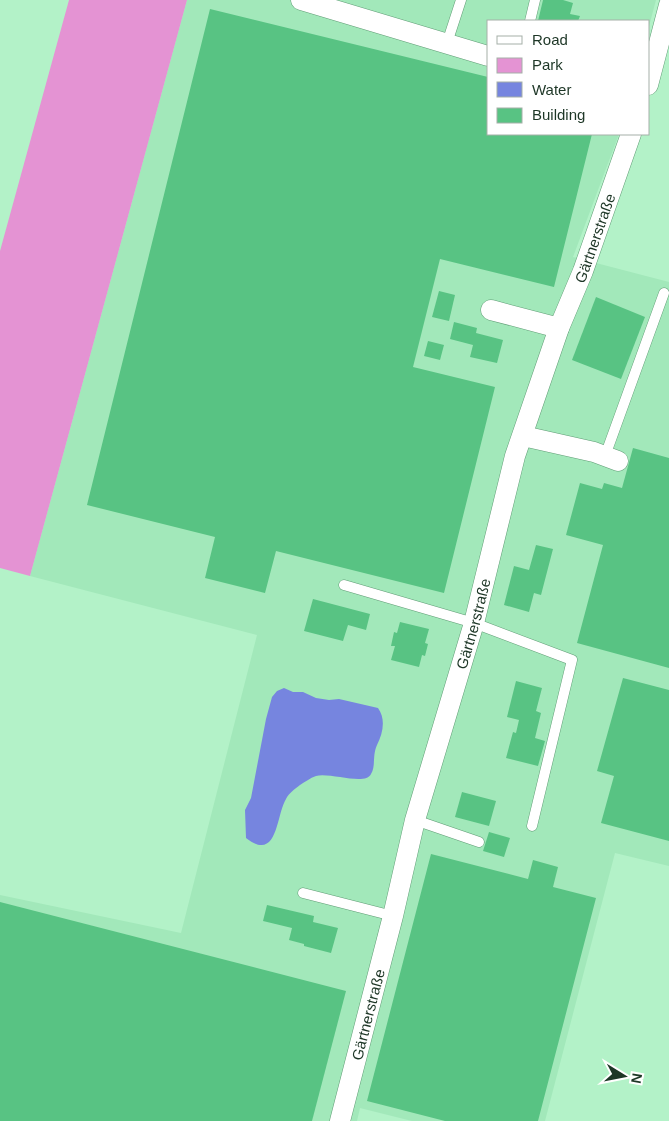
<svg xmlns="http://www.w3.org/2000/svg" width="669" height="1121" viewBox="0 0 669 1121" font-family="Helvetica,sans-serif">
<rect width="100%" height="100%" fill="#b3f2c8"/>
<polygon fill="#a2e8ba" points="187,0 656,0 648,30 648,21 488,21 488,134 619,134 573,257 669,282 669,866 615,853 545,1121 412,1121 360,1108 357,1121 0,1121 0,895 181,933 257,635 30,576"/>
<polygon fill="#e493d3" points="69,0 187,0 30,576 0,568 0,251"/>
<path fill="#7685df" d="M284,688L293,692H303L316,698L329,700L339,699L378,708C386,719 383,733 377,745C372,756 376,766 371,774C366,786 329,772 316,776C310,778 305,782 300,785C295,789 289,793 286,799C276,815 278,863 246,838L245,810L251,798L266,719L272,697L277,691Z"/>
<g fill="#58c383">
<polygon points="543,0 563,0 573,3 570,14 580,16 578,21 538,21"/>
<polygon points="210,9 488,77 488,134 592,134 554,287 440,259 413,367 495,387 444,593 276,551 265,593 205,578 215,537 87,505"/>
<polygon points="439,291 455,295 449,321 432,317"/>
<polygon points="596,297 645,317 621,379 572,360"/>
<polygon points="454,322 477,328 476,333 503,340 497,363 470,357 473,345 450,339"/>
<polygon points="428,341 444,345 440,360 424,356"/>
<polygon points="633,448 669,458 669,668 577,643 603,545 566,535 580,483 602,489 604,483 622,488"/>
<polygon points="536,545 553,549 541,595 534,593 529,612 504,605 514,566 529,570"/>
<polygon points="313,599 370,614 366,630 348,625 343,641 304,631"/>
<polygon points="400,622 429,629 425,643 428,644 425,656 422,655 419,667 391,660 395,646 391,646 394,632 397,633"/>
<polygon points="623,678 669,690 669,841 601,823 614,776 597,771"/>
<polygon points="516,681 542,688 536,711 541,713 535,738 545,741 538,766 506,758 513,732 516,733 519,720 507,717"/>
<polygon points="462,792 496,801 489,826 455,817"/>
<polygon points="489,832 510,838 504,857 483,851"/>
<polygon points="431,854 528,879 533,860 558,867 553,887 596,898 538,1121 445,1121 367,1101"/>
<polygon points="0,902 346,991 312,1121 0,1121"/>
<polygon points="267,905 314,916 313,922 338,928 331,953 304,946 304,944 289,940 292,928 263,921"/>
</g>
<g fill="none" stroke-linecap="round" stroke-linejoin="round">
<g stroke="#619d76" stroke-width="11">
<g id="service">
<polyline points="530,21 535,0"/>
<polyline points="447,43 461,0"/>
<polyline points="605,456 664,293"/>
<polyline points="344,585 474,623 572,660 532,826"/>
<polyline points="415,820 479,842"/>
<polyline points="303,893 393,916"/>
</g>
</g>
<g stroke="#619d76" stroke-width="21">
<g id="minor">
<polyline points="301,0 488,56"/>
<polyline points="648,85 669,5"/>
<polyline points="491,310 559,328"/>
<polyline points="523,436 594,452 618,461"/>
<path id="s1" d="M340,1121L393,916L415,820L474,623L515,456L559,328L583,271L631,134"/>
</g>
</g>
<use href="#service" stroke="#fff" stroke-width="10"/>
<use href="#minor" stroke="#fff" stroke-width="20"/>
</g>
<g text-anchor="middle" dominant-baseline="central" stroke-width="4" stroke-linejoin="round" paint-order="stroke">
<g font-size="15" fill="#1d3626" stroke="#fff">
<text stroke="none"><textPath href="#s1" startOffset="920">Gärtnerstraße</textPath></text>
<text stroke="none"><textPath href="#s1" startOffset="515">Gärtnerstraße</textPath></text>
<text stroke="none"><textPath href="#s1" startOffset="110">Gärtnerstraße</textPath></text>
</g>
</g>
<rect x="487" y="20" width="162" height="115" fill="#ffffff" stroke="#a5afa8"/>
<rect x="497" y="36" width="25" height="8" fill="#ffffff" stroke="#a5afa8"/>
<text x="532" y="45" font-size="15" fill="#1d3626">Road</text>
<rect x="497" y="58" width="25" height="15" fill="#e493d3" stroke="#a5afa8"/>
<text x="532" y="70" font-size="15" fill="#1d3626">Park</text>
<rect x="497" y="82" width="25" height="15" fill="#7685df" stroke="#a5afa8"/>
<text x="532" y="95" font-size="15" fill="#1d3626">Water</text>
<rect x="497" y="108" width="25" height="15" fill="#58c383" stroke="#a5afa8"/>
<text x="532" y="120" font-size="15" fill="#1d3626">Building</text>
<g transform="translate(624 1076) rotate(100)" stroke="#ffffff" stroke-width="4" paint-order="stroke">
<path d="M0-4L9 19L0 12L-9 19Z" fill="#1d3626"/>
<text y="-8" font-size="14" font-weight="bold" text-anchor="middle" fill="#1d3626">N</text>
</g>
</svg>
